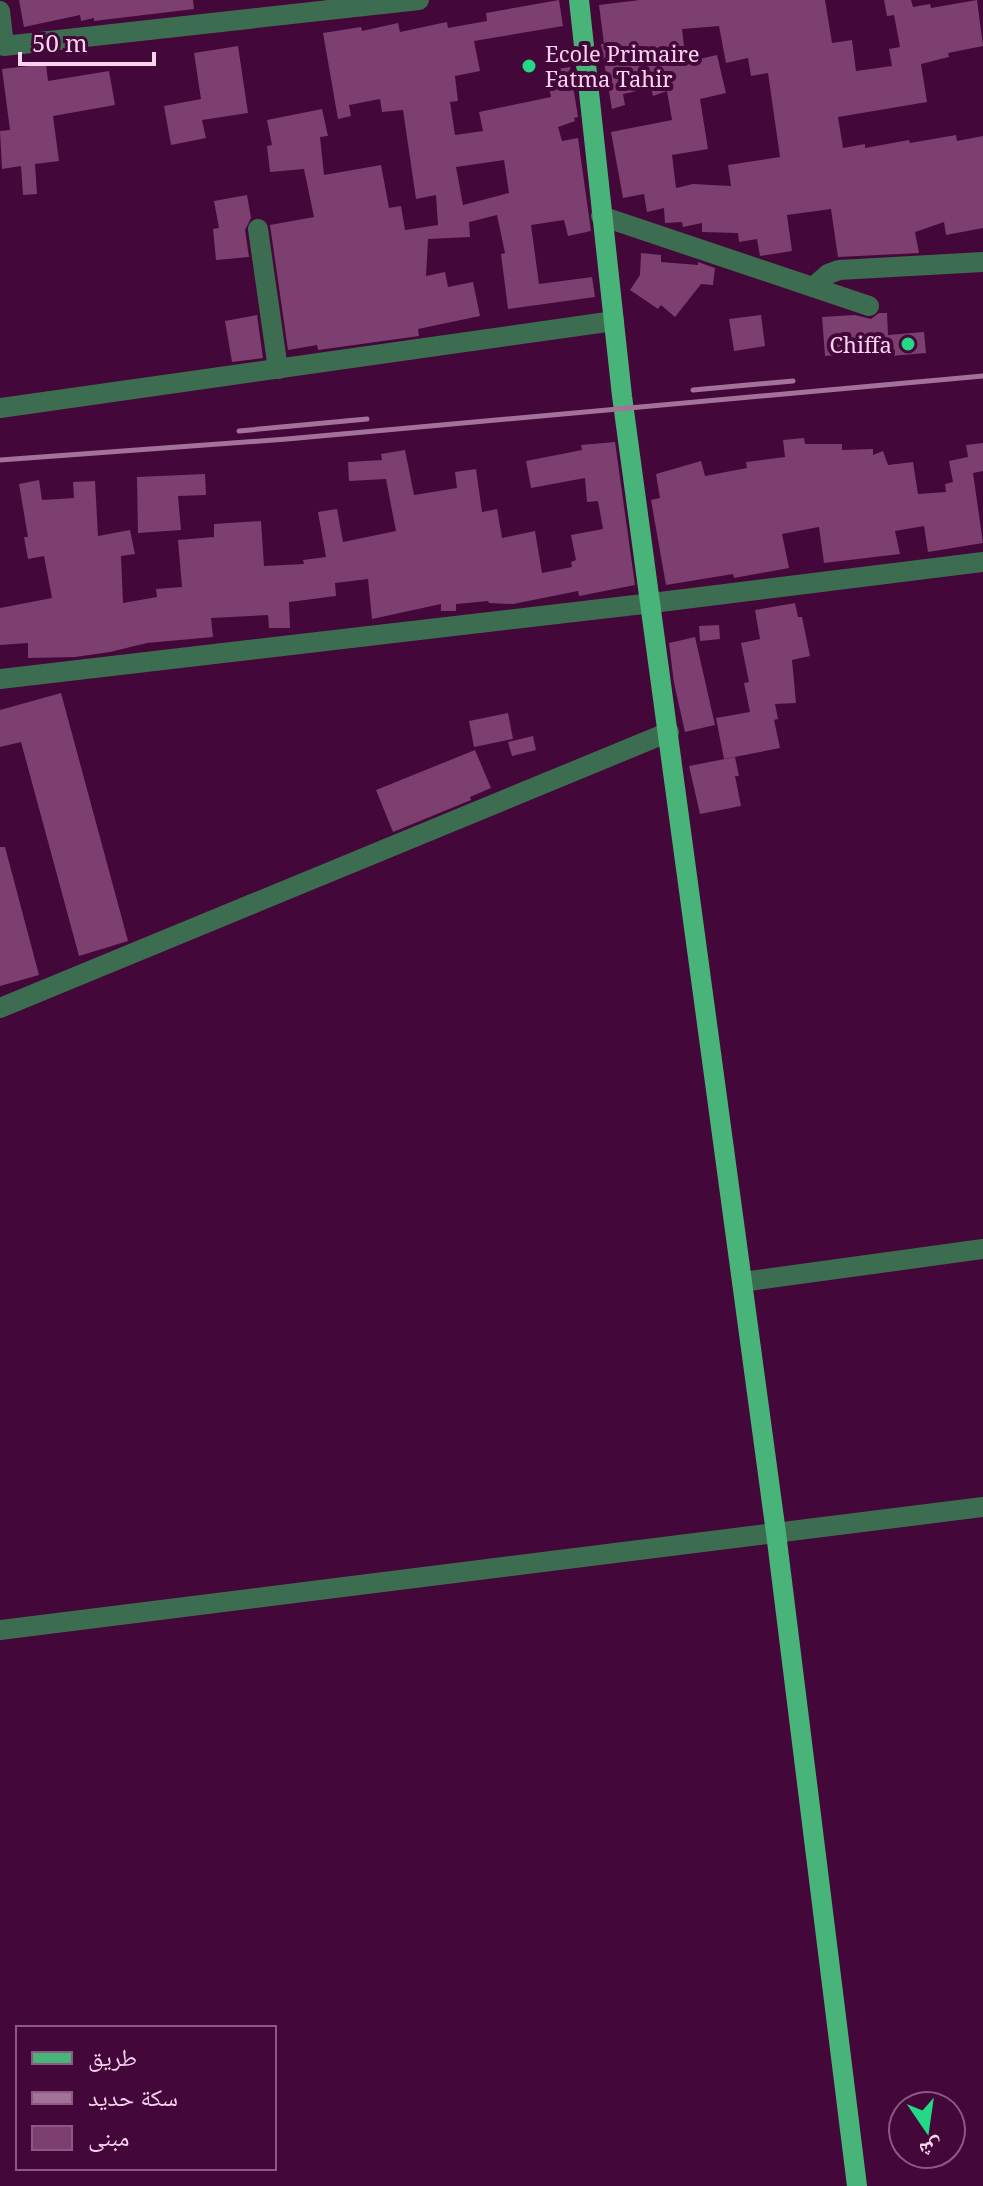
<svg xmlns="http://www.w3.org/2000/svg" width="983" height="2186" viewBox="0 0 983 2186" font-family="'Noto Serif','Noto Naskh Arabic',serif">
<rect width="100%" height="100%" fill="#430739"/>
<g fill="#7d3f6f" fill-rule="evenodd">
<polygon points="19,0 193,0 194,9 94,21 94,18 81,21 80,15 24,27"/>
<path d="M559,0L563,26L474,41L480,71L455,76L458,101L450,102L455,135L483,131L479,112L551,97L546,71L570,67L578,117L574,118L575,121L558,127L562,141L578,138L591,231L568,236L564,220L531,225L539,284L592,277L595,297L508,309L501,254L505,253L497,215L469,222L470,237L428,239L426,276L445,272L448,287L473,282L480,316L418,329L419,336L318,350L317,345L288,350L270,225L314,217L304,169L270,172L267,146L272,145L267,120L322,109L328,136L320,137L324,175L381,165L389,208L401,206L405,230L438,225L436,195L416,199L403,110L382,112L380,99L349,105L351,116L338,119L323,33L361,27L362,31L398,23L400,32L447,22L448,28L487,21L486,13ZM504,160L509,193L463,205L456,167Z"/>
<path d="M640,0H825L832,43L852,40L856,71L892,66L889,49L900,47L894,15L887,16L884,0H911L913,7L930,4L931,8L977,0L983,46L948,53L949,57L921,64L927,102L838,117L843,148L865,144V148L909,140L910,143L956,135L957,141L983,136V228L946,235L944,222L915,232L919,253L838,257L831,209L787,215L792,251L760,256L757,239L739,242L738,233L702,232V223L683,227L682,222L665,223L664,208L647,212L644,194L623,198L611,132L672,120L667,91L653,96L651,88L623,94L625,105L612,109L601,44H604L599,5ZM719,26L726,63L748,58L751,76L768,73L780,157L728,165L731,186L693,184L676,188L672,155L708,149L700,99L726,93L717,55L686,62L682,29Z"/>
<polygon points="238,46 248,113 202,120 206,138 171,145 164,106 201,99 194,53"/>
<polygon points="46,64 48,81 109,71 115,105 53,116 59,161 35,164 37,194 23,195 21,166 2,169 0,131 10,130 2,69"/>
<polygon points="247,195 251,218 245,230 249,257 216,260 213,229 219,228 214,201"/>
<polygon points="641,253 661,255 661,262 698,265 698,262 715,268 713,285 701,284 675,317 661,305 658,309 630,290 640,275"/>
<polygon points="879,313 887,313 888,335 924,332 926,353 891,356 891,350 825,356 822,317 855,315 871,319"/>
<polygon points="257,315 263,358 232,362 225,321"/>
<polygon points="761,315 765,346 734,351 729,319"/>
<polygon points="804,438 805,444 842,444 842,450 873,449 873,455 883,451 888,465 913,462 918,494 946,492 945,484 953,482 949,461 968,457 966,445 983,443 983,471 973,473 983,543 928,552 924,526 895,531 900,554 824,563 819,527 782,534 789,568 734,578 733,574 666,585 651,500 660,498 656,474 701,461 705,476 747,468 746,462 785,457 783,440"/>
<polygon points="615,442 635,585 579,596 578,591 513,604 489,603 488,601 456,604 456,611 441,611 441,604 372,619 368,579 335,583 336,596 289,602 290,628 269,628 268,615 211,618 213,637 147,643 110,652 75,657 28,658 28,643 0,645 0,608 52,598 44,556 28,559 24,537 28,537 19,484 39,480 42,500 74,498 73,482 95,481 98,536 130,530 135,554 121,556 123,603 157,597 156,589 182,587 178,540 214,537 214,524 261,521 264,566 304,564 303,560 326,557 318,512 337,509 343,542 396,531 386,479 349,481 348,462 382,460 381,454 405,450 414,495 457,488 455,472 476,469 482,512 497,509 502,538 535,531 542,573 572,567 571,562 576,560 571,535 603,529 598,501 587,502 585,478 531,488 526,461 582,450 581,445"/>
<polygon points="205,474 206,495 178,496 181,530 138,533 137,477"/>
<polygon points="795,603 798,617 802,617 810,656 792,660 796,703 775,704 778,719 774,720 780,748 724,759 716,718 750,712 744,683 749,682 741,643 760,639 755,610"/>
<polygon points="719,625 720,639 700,641 699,626"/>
<polygon points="695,637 715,725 685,732 674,683 669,643"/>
<polygon points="61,693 128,941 79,956 21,742 0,747 0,710"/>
<polygon points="508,713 513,739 474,747 469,721"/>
<polygon points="533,736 536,750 512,756 508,742"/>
<polygon points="475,750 491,788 470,797 471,800 393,832 376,790"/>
<polygon points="735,757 739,776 735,776 741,806 700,814 689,766"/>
<polygon points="0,847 5,847 39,975 0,986"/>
</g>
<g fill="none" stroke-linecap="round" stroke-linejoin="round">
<g stroke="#3d6d51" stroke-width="20">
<polyline points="0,11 4,46 419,0"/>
<polyline points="601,216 869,306"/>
<polyline points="258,229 278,369"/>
<polyline points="813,287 828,274 839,270 983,262"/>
<polyline points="0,408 614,321"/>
<polyline points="0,679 652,603 983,562"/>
<polyline points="0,1008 669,732"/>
<polyline points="742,1282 983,1249"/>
<polyline points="0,1630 983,1507"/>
</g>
<polyline stroke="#48b479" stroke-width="20" points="579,0 622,396 776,1533 857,2186"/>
<g stroke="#a27298" stroke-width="5">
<polyline points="693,390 793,381"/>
<polyline points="239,431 367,419"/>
<polyline points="0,460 287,439 983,376"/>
</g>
</g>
<g fill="#25d886" stroke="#430739" stroke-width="3">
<circle cx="529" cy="66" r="8"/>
<circle cx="908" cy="344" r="8"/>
</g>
<g text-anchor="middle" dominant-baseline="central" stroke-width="8" stroke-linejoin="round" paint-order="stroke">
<g font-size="22" fill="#f8d3ee" stroke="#430739" text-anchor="start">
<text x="545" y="53">Ecole Primaire<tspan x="545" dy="25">Fatma Tahir</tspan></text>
<text x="892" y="344" text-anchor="end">Chiffa</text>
</g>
</g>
<rect x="16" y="2026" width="260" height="144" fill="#430739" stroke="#8b5981" stroke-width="2"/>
<rect x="32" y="2052" width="40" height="12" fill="#48b479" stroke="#8b5981" stroke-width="2"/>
<text x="88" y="2066" font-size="24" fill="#f8d3ee">طريق</text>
<rect x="32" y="2092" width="40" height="12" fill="#a27298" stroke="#8b5981" stroke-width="2"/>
<text x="88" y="2106" font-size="24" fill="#f8d3ee">سكة حديد</text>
<rect x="32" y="2126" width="40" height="24" fill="#7d3f6f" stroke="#8b5981" stroke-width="2"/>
<text x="88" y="2146" font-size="24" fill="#f8d3ee">مبنى</text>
<g transform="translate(927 2130) rotate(167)"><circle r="38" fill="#430739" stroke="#8b5981" stroke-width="2"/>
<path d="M0-6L14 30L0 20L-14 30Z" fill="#25d886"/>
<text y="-12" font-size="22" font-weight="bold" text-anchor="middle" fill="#f8d3ee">ش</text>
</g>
<path d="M20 52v12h134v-12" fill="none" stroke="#f8d3ee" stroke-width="4"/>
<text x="32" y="52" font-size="24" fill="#f8d3ee" stroke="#430739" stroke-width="6" paint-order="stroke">50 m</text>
</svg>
